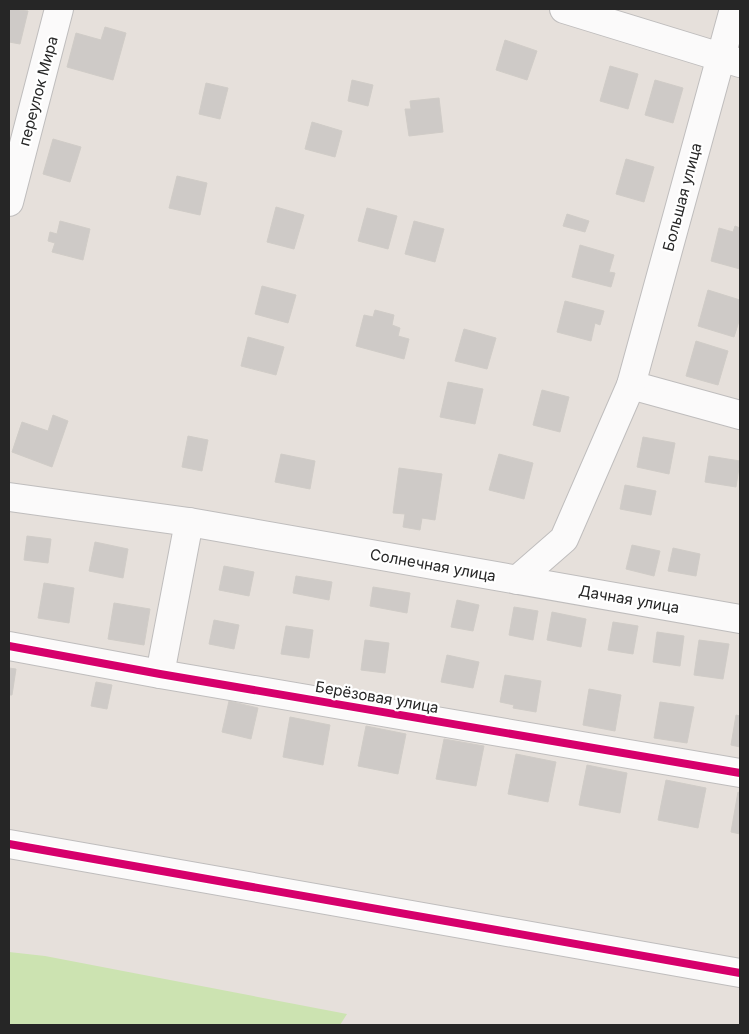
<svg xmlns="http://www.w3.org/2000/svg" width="749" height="1034" viewBox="0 0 749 1034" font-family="Inter,sans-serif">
<rect width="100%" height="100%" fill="#e6e0db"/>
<polygon fill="#cce3b1" points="9,952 45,956 347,1014 340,1025 9,1025"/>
<g fill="#cecac7" stroke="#d0ccc7">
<polygon points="9,9 28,11 20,44 9,42"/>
<polygon points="105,27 126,33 113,80 67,67 76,33 101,40"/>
<polygon points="505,40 537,51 527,80 496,70"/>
<polygon points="610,66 638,74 628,109 600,101"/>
<polygon points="352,80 373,85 368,106 348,101"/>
<polygon points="655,80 683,88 673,123 645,115"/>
<polygon points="206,83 228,88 220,119 199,114"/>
<polygon points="439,98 443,132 409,136 405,109 411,109 410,101"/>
<polygon points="312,122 342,131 335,157 305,149"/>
<polygon points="53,139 81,147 70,182 43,174"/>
<polygon points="626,159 654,167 644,202 616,194"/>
<polygon points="177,176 207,183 200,215 169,208"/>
<polygon points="276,207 304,215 294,249 267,242"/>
<polygon points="367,208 397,216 388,249 358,241"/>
<polygon points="567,214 589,221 585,232 563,226"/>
<polygon points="60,221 90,229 83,260 52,252 55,243 48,241 50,232 57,234"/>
<polygon points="414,221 444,229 435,262 405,254"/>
<polygon points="735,226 740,228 740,269 711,261 719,228 733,232"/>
<polygon points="580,245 614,255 609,272 615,273 611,287 572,277"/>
<polygon points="262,286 296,295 288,323 255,314"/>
<polygon points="708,290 740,300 740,318 734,337 698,326"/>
<polygon points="565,301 604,311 600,325 595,323 591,341 557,332"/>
<polygon points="375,310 394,315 392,325 400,328 398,336 409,339 404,359 356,346 364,315 373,317"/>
<polygon points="464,329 496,338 487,369 455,361"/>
<polygon points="248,337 284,347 276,375 241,366"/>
<polygon points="696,341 728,351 718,385 686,376"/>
<polygon points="448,382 483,389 475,424 440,417"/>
<polygon points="542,390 569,397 560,432 533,425"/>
<polygon points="53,415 68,421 52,467 12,452 22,422 48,431"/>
<polygon points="188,436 208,440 202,471 182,467"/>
<polygon points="643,437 675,443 669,474 637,467"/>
<polygon points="281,454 315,461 310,489 275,482"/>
<polygon points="499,454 533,463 524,499 489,490"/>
<polygon points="709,456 740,461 736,487 705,482"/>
<polygon points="399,468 442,474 435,520 422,518 420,530 403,527 405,514 393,513"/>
<polygon points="625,485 656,491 651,515 620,509"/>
<polygon points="27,536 51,539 48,563 24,560"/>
<polygon points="95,542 128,549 123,578 89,571"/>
<polygon points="632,545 660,551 654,576 626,569"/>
<polygon points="673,548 700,554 696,576 668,571"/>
<polygon points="224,566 254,572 249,596 219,590"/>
<polygon points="296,576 332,582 329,600 293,593"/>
<polygon points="44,583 74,588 69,623 38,618"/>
<polygon points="373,587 410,593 407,613 370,606"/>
<polygon points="457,600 479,605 473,631 451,627"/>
<polygon points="114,603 150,609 144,645 108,639"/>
<polygon points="514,607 538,611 533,640 509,635"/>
<polygon points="552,612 586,619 581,647 547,640"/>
<polygon points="214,620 239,625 234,649 209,644"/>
<polygon points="613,622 638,626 633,654 608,650"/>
<polygon points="286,626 313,630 309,658 281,654"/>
<polygon points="657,632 684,636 680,666 653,662"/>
<polygon points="365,640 389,643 385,673 361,670"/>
<polygon points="699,640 729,644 723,679 694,675"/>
<polygon points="447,655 479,662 473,688 441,682"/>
<polygon points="9,668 16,669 12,695 9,695"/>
<polygon points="505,675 541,681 536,712 513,708 514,705 500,702"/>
<polygon points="96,682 112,685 107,709 91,706"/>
<polygon points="589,689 621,695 615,731 583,725"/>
<polygon points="229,701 258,708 251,739 222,732"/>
<polygon points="660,702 694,707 687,743 654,738"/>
<polygon points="736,715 740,716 740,747 731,745"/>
<polygon points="290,717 330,725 323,765 283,757"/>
<polygon points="366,726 406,734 398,774 358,766"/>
<polygon points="444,739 484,746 476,786 436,779"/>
<polygon points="516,754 556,762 548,802 508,794"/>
<polygon points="587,765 627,773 620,813 579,805"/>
<polygon points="666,780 706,788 698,828 658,820"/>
<polygon points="738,792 740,793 740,834 731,832"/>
</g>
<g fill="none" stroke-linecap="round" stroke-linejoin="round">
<g stroke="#bfbdbd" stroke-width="30">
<g id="minor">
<polyline points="564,9 740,63"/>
<polyline points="9,202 59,9"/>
<polyline points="631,385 740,415"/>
<polyline points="9,497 189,522 740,619"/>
<polyline points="517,580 564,539 631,385 734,9"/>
<polyline points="9,646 160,674 740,773"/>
<polyline points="160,674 189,522"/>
<polyline points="9,844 740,973"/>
</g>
</g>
<use href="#minor" stroke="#fbfafa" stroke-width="28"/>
<g stroke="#fff" stroke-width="11">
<g id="cycleway">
<polyline points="9,646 160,674 740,773"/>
<polyline points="9,844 740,973"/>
</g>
</g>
<use href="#cycleway" stroke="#d6006c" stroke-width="8"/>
</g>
<g text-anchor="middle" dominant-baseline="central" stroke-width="4.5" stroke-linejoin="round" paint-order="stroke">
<g font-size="15" fill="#262626" stroke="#fff">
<text transform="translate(38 91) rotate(-75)">переулок Мира</text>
<text transform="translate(682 197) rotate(-75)">Большая улица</text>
<text transform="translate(433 565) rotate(10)">Солнечная улица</text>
<text transform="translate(629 599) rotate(10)">Дачная улица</text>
<text transform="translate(377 697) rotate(10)">Берёзовая улица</text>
</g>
</g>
<rect width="749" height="1034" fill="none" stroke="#262626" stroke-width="20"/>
</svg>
